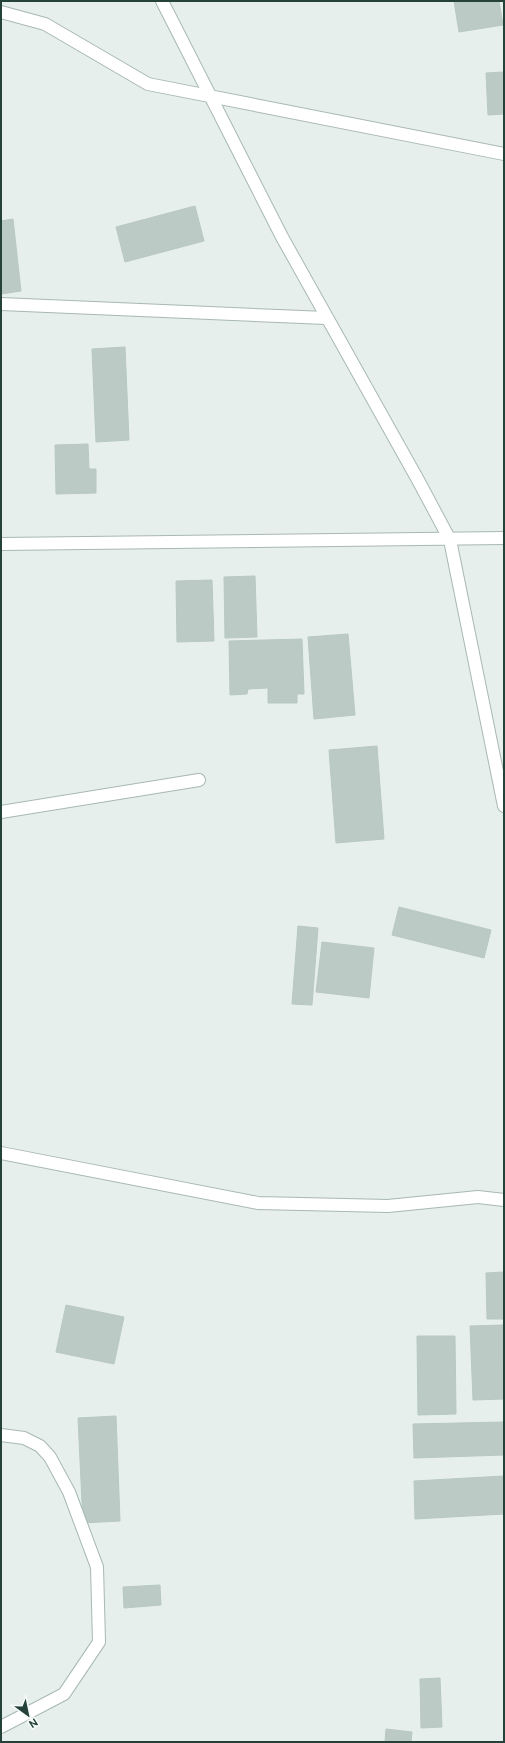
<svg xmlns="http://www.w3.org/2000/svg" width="505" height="1743" viewBox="0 0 505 1743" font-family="Ubuntu,sans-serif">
<rect width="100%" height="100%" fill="#e6efeb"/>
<g fill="#bbcac4" stroke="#b8c9c2">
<polygon points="454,1 499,1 503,25 459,32"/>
<polygon points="504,72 504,114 488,115 486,73"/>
<polygon points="195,206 204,241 125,262 116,227"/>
<polygon points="13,219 21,291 1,294 1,221"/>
<polygon points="125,347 129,440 96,442 92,349"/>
<polygon points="88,444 89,469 96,469 96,493 56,494 55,445"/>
<polygon points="255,576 257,637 225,638 224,577"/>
<polygon points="212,580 214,641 177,642 176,581"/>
<polygon points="348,634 355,715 314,719 308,637"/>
<polygon points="302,639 304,694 297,694 297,703 268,703 268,688 248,689 247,694 230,695 229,641"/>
<polygon points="377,746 384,839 336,843 329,750"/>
<polygon points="399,907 491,930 484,958 392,935"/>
<polygon points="298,926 318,928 312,1005 292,1004"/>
<polygon points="322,942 374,948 369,998 316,992"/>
<polygon points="504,1272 504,1319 487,1319 486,1273"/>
<polygon points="66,1305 124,1317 114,1364 56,1352"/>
<polygon points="503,1325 504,1399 473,1400 470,1326"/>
<polygon points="417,1336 455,1336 456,1414 418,1415"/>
<polygon points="116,1416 120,1521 83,1523 78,1418"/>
<polygon points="504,1422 504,1455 414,1458 413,1424"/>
<polygon points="504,1476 504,1514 415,1519 414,1481"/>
<polygon points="160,1585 161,1605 124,1608 123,1587"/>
<polygon points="440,1678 442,1727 421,1728 420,1679"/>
<polygon points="386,1729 412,1732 411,1742 385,1742"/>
</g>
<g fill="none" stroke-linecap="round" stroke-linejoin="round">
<g stroke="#a8b8b2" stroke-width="14">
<g id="minor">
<polyline points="162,1 282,237 418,480 450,540 504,806"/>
<polyline points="1,12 45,24 148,84 504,154"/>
<polyline points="1,304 326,318"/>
<polyline points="1,544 504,538"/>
<polyline points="1,812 199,780"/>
<polyline points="1,1153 258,1203 388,1206 478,1197 504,1200"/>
<polyline points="1,1435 24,1438 40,1446 50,1457 69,1492 97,1567 99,1642 64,1694 1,1727"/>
</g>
</g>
<use href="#minor" stroke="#fff" stroke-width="12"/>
</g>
<rect width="505" height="1743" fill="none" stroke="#24423a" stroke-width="4"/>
<g transform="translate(28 1715) rotate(147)" stroke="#f7fbf9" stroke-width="3" paint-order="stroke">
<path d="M0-3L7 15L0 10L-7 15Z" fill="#24423a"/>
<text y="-6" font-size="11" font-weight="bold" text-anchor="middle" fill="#24423a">N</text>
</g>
</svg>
